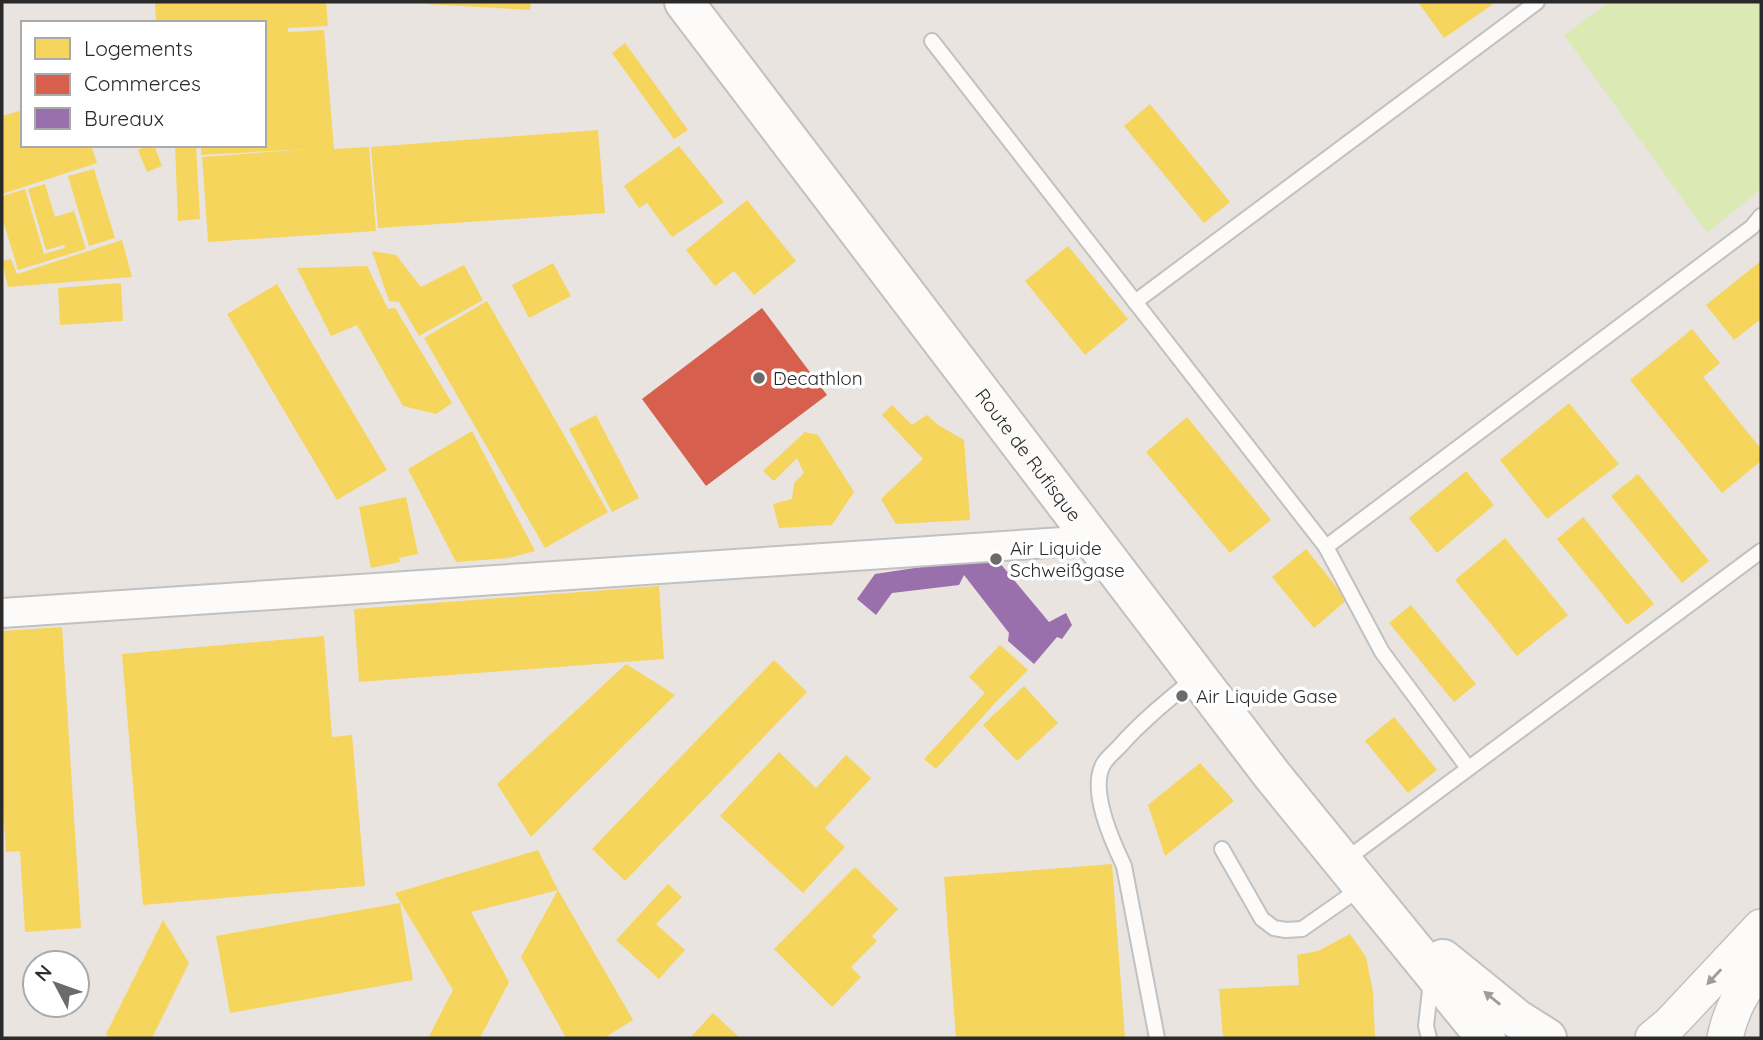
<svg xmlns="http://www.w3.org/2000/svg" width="1763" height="1040" viewBox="0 0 1763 1040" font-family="Quicksand,sans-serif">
<rect width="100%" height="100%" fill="#e9e4e0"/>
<polygon fill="#dbeab4" points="1610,2 1761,2 1761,189 1707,233 1564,35"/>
<g fill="#f6d55c">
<polygon points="155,2 326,2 328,26 288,28 288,32 324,30 334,149 369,147 376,231 208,242 202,157 308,149 201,155 201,145 264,145 264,23 156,23"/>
<polygon points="426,2 531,2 530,10 426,4"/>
<polygon points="1418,2 1496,2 1444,38"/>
<polygon points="625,43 688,130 674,139 612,53"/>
<polygon points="1150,104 1230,202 1204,223 1124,126"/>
<polygon points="23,110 23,145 91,145 97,163 2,194 2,116"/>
<polygon points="598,130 605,213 378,228 371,147"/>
<polygon points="150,145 154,145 162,166 147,172 138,150"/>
<polygon points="175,145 196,145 200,219 178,221"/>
<polygon points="679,146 724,202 672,237 647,203 639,208 624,186"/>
<polygon points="94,169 115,238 89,246 68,176"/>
<polygon points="45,184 55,217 74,211 86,249 18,270 2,217 2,196 25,189 44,254 65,248 64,245 46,250 28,189"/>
<polygon points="747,200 796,261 754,295 734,271 715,286 686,250"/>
<polygon points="122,240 132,277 8,287 2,261 11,259 17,274"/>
<polygon points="1068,246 1128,319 1085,355 1025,281"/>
<polygon points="372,251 396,255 421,287 464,265 483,300 419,336 399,302 389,301"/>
<polygon points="1761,261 1761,319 1734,340 1706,305"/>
<polygon points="553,263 571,296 529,318 512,285"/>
<polygon points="367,266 388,309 395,308 452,403 436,414 403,406 357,325 331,336 297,268"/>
<polygon points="121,283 123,321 60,325 58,288"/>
<polygon points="277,284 387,470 337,500 227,314"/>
<polygon points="487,301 608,512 545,548 424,338"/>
<polygon points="1692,329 1720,363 1703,377 1761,449 1761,461 1722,493 1630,380"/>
<polygon points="1569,403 1619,464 1547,519 1500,460"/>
<polygon points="892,405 912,425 927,415 938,425 964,440 970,520 896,524 881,499 923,459 882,415"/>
<polygon points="596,415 639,498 612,512 569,429"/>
<polygon points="1187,417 1271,520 1230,553 1146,452"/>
<polygon points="472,431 535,551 509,558 456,562 408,469"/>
<polygon points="805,432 818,435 854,492 832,525 779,528 773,504 792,499 794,483 804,473 797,458 774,481 763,471"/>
<polygon points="1466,471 1494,505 1437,553 1409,518"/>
<polygon points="1638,474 1709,561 1682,583 1611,496"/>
<polygon points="406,497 418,554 399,558 400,562 371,568 359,507"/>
<polygon points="1583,517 1654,604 1627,625 1557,539"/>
<polygon points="1505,538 1568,615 1517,656 1455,580"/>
<polygon points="1306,549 1347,600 1314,628 1272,577"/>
<polygon points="659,586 664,659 359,682 354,609"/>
<polygon points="1411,605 1476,684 1454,702 1389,623"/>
<polygon points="62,627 81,928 25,932 20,851 6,852 2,791 2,631"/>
<polygon points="324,636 332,737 352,735 365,886 143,905 122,654"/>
<polygon points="1000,645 1028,670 995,703 936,769 924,759 985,693 969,677"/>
<polygon points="774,660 807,692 625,881 592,849"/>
<polygon points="626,664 675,695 531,837 497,784"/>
<polygon points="1024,686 1058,723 1017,761 983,725"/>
<polygon points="1394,717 1437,770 1408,793 1365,741"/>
<polygon points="779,752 816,788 846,755 871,778 825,828 845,847 803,893 720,816"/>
<polygon points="1200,763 1234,801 1165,856 1148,805"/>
<polygon points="538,850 558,890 471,912 509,982 480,1038 428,1038 453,990 395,893"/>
<polygon points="1112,864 1125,1038 956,1038 944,877"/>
<polygon points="855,867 898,909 872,936 877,941 851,967 861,977 832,1007 774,949"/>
<polygon points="668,884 682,897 656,924 685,950 659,979 616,940"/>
<polygon points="558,890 633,1020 604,1038 566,1038 521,957"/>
<polygon points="400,903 413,980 230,1013 216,936"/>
<polygon points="163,920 189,963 152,1038 109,1038 106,1034"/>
<polygon points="1350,934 1366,957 1373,992 1375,1038 1223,1038 1219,989 1299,985 1297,955 1318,951"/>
<polygon points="713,1013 740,1038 690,1038"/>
</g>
<polygon fill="#d6604d" points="762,308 827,395 706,486 642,399"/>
<polygon fill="#9970ab" points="994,556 1049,622 1066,613 1072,625 1062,639 1057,637 1034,664 1008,641 1009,633 964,575 959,585 892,593 876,615 857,599 875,574"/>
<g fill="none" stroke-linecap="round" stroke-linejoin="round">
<g stroke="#c2c1c2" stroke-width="18">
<g id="service">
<polyline points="932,41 1326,547 1382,652 1468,768"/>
<polyline points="1135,302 1537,2"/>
<polyline points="1326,547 1752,227 1761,216"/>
<polyline points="1222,849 1262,919 1274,928 1286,930 1302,929 1362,887"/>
<polyline points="1344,861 1761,551"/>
<path d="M1157,1038L1124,866C1112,841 1088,789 1104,763C1108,757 1114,752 1119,747C1142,721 1168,700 1195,678"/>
<polyline points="1429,1038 1426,1026 1431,981"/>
</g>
</g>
<g stroke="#c2c1c2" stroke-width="32">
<polyline id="minor" points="2,613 1093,540"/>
</g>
<g stroke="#c2c1c2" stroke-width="38">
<g id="tertiary">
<polyline points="1653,1038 1669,1025 1761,927"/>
<path d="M1725,1038C1731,1009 1743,989 1761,966"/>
</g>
</g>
<g stroke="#c2c1c2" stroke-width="42">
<g id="secondary">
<path id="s1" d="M684,2L1272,775L1486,1038"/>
<polyline points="1443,959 1517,1019 1547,1038"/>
</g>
</g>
<use href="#service" stroke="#fcfbfa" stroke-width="14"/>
<use href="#minor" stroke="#fcfbfa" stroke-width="28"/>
<use href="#tertiary" stroke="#fcfbfa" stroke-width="35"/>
<use href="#secondary" stroke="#fcfbfa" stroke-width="38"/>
</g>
<defs><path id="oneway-solid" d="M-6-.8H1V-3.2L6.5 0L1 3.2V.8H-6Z" transform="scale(1.75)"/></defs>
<g fill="#9e9d9c">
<use href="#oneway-solid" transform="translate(1714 977) rotate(133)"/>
<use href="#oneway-solid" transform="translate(1492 998) rotate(-141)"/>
</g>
<g fill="#6d6b6a" stroke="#fff" stroke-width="2.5">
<circle cx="759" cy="378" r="7"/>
<circle cx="996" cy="559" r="7"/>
<circle cx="1182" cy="696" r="7"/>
</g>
<g text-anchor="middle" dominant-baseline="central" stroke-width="7" stroke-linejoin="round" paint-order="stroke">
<g font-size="19" fill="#2a2a2a" stroke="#fff" text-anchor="start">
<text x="773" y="378">Decathlon</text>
<text x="1010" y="548">Air Liquide<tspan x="1010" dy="22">Schweißgase</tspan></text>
<text x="1196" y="696">Air Liquide Gase</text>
</g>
<g font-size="19" fill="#2a2a2a" stroke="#fff">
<text stroke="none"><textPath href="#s1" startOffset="569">Route de Rufisque</textPath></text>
</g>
</g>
<rect width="1763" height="1040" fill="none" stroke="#2a2a2a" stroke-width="7"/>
<rect x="21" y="21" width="245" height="126" fill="#ffffff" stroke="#aaaaaa" stroke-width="2"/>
<rect x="35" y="38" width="35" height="21" fill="#f6d55c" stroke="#aaaaaa" stroke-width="2"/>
<text x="84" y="56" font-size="21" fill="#2a2a2a">Logements</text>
<rect x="35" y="74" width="35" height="21" fill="#d6604d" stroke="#aaaaaa" stroke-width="2"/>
<text x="84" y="91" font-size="21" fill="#2a2a2a">Commerces</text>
<rect x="35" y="108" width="35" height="21" fill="#9970ab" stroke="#aaaaaa" stroke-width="2"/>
<text x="84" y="126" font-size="21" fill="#2a2a2a">Bureaux</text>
<g transform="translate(56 984) rotate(311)"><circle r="33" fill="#ffffff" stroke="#aaaaaa" stroke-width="2"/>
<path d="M0-5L12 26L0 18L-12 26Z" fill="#6d6b6a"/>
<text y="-10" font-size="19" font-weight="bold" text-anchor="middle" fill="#2a2a2a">N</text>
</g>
</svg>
